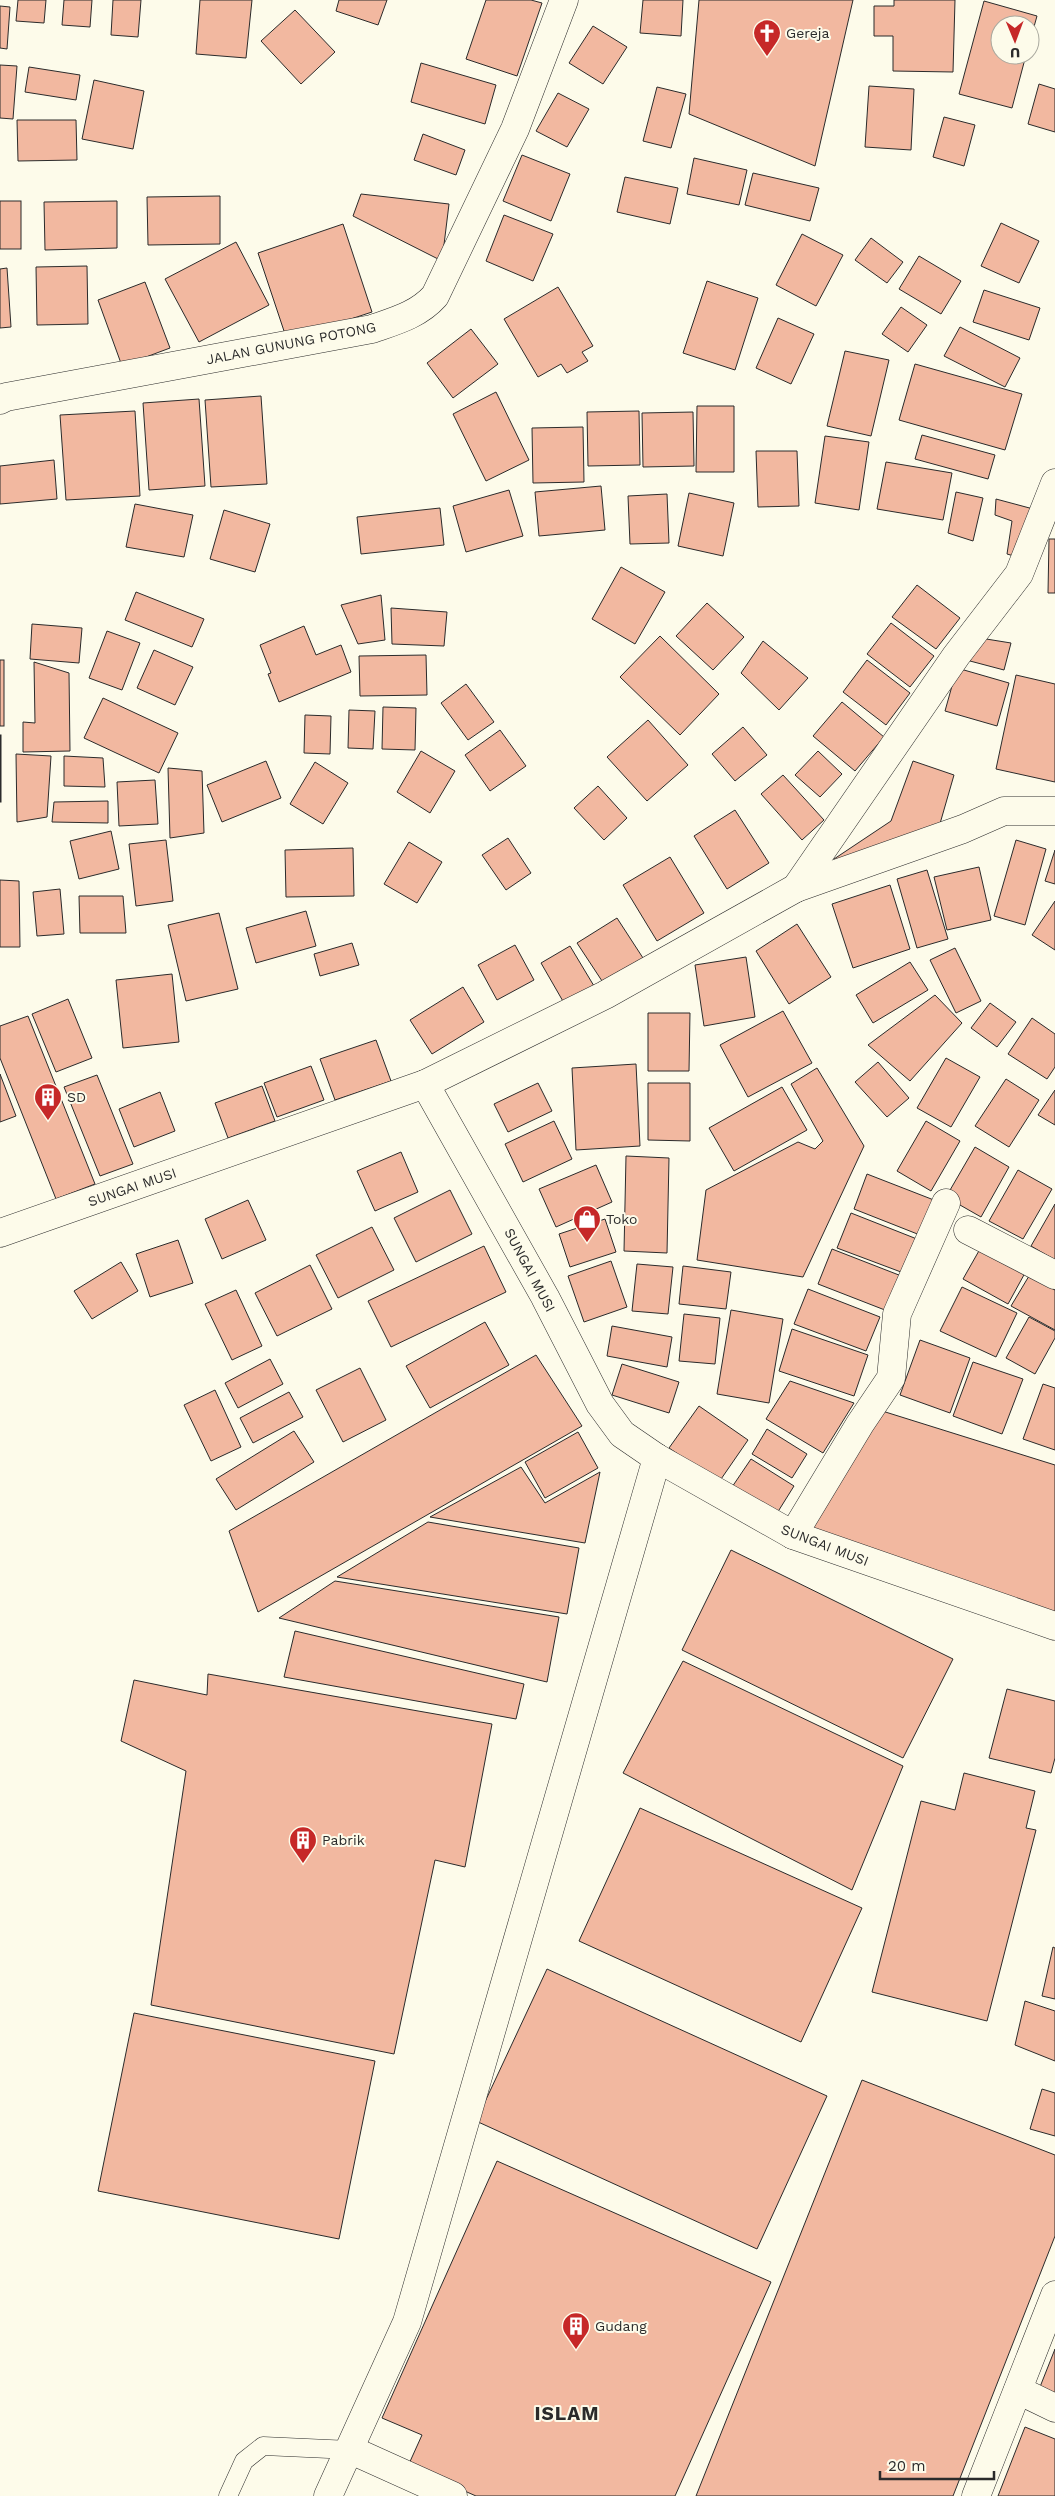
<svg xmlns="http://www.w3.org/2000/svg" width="1055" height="2496" viewBox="0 0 1055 2496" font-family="'Work Sans',sans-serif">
<rect width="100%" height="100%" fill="#fdfbea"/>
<g fill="#f2b8a0" stroke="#2b2b2b">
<polygon points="18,0 46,0 44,23 16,21"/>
<polygon points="64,0 92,0 90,27 62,25"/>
<polygon points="113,0 141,0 138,37 111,35"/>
<polygon points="200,0 252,0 246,58 196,54"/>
<polygon points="339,0 387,0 378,25 336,11"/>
<polygon points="486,0 531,0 542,3 517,76 466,59"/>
<polygon points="643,0 683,0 681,36 640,33"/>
<polygon points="699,0 853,0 815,166 689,114"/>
<polygon points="894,0 955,0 953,72 893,71 893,36 874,36 874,6 894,6"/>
<polygon points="984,1 1037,16 1030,41 1030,25 1000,25 1000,55 1026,55 1012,108 959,94"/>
<polygon points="0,6 10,7 7,49 0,48"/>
<polygon points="295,10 335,52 301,84 261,41"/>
<polygon points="593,26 627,47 603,84 569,63"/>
<polygon points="421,63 496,85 485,124 411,102"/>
<polygon points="0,65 17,66 13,119 0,118"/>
<polygon points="29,67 80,75 76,100 25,92"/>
<polygon points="94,80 144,91 133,149 82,139"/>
<polygon points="1039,84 1055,89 1055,132 1028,124"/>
<polygon points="869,86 914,89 911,150 865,147"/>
<polygon points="657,87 686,94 671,148 643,141"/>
<polygon points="558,93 589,109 567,147 536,131"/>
<polygon points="944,117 975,125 964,166 933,157"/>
<polygon points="17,120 76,120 77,160 18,161"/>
<polygon points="423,134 465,150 456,175 414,160"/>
<polygon points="522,155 570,174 551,221 503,201"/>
<polygon points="694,158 747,170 739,205 687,194"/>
<polygon points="753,173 819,188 810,221 745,205"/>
<polygon points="625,177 678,188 670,224 617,212"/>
<polygon points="361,194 449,204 442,261 353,216"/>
<polygon points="220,196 220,244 148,245 147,197"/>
<rect x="0" y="201" width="21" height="48"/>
<polygon points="117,201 117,248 45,250 44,202"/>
<polygon points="504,215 553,234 533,281 486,261"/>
<polygon points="1001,223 1039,241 1019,283 981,266"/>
<polygon points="343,224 372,312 287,340 258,253"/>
<polygon points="802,234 843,255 816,306 776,285"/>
<polygon points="871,238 903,262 887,283 855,260"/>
<polygon points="236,242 269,305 199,342 165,279"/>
<polygon points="919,256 961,281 941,314 899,289"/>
<polygon points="87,266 88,324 37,325 36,267"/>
<polygon points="7,268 11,327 0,328 0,269"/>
<polygon points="707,281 758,298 735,370 683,353"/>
<polygon points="145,282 170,348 122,366 98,300"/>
<polygon points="558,287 593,346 582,352 588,361 567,373 561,364 538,377 504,319"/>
<polygon points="984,290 1040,308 1029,340 973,322"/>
<polygon points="901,307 927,325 908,352 882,334"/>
<polygon points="778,318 814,334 791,384 756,368"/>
<polygon points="960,327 1020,358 1005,387 944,356"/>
<polygon points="471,329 498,364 453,398 427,363"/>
<polygon points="845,351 889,360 871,436 827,426"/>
<polygon points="915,364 1022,394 1005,450 899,420"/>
<polygon points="496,392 529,460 486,481 453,414"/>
<polygon points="261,396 267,484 211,487 205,400"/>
<polygon points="199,399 205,486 149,490 143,403"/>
<polygon points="697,406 734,406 734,472 696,472"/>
<polygon points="135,411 140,496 66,500 60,415"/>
<polygon points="639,411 640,465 588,466 587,412"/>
<polygon points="693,412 694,466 643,467 642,413"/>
<polygon points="583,427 584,482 533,483 532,428"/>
<polygon points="922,435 995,455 988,479 915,459"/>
<polygon points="825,436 869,442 859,510 815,503"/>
<polygon points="756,451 797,451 799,506 758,507"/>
<polygon points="54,460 57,499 0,504 0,466"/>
<polygon points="886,462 952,473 943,520 877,509"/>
<polygon points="601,486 605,530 539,536 535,492"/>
<polygon points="509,490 523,536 466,552 453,506"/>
<polygon points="956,492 983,498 973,541 948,533"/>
<polygon points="689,493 734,503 723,556 678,546"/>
<polygon points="667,494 669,543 630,544 628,496"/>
<polygon points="996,499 1037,510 1021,558 1007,554 1012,521 995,515"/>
<polygon points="135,504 193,515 184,557 126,547"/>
<polygon points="440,508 444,545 361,554 357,517"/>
<polygon points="224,510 270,524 255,572 210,559"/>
<polygon points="1049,539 1055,539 1055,593 1048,593"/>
<polygon points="621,567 665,592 635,644 592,619"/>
<polygon points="917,585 960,618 936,649 892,617"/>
<polygon points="136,592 204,619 192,647 125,620"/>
<polygon points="381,595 385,640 358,644 341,605"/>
<polygon points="707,603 744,637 713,670 676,636"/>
<polygon points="391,608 447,612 444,646 392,644"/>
<polygon points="891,623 934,656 910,687 867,654"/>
<polygon points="32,624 82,628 79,663 30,659"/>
<polygon points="304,626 316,655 341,645 351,672 279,702 268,674 271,673 260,645"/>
<polygon points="107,631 140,643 122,690 89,678"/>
<polygon points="660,636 719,694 680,735 620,677"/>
<polygon points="980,638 1011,643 1004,670 970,661"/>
<polygon points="763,641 808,678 779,710 741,673"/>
<polygon points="154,650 193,667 175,705 137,688"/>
<polygon points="426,655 427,695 360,696 359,656"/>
<rect x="0" y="660" width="4" height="66"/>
<polygon points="867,660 910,693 886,725 843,692"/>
<polygon points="34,662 69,673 70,751 23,752 23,722 35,723"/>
<polygon points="957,668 1009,683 997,726 945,711"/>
<polygon points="1016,675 1055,684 1055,782 996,769"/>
<polygon points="466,684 494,722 468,740 441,703"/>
<polygon points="103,698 178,733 159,773 84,738"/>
<polygon points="842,702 884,737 855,771 813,736"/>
<polygon points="383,707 416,708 415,750 382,749"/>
<polygon points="349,710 375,711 373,749 348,748"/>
<polygon points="305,715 331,716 330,754 304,753"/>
<polygon points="648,720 688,765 647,801 607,757"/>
<polygon points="743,727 767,755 735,781 712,754"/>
<polygon points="500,730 526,766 490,791 465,755"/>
<rect x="0" y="735" width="1" height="67"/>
<polygon points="421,751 455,771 430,813 397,792"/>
<polygon points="818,751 842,774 820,797 795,775"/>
<polygon points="16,754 51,756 47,817 17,822"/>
<polygon points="64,756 103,758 105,787 64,786"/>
<polygon points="266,761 281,798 222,822 207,785"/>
<polygon points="913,761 954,775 937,834 841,868 834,859 891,821"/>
<polygon points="315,762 348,783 323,824 290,804"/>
<polygon points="168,768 202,771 204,833 170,838"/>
<polygon points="783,775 824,820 802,840 761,794"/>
<polygon points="155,780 158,824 119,826 117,782"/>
<polygon points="598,786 627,818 604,840 574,808"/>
<polygon points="108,801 108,823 52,822 54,802"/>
<polygon points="735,810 769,863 727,889 694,836"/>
<polygon points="111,831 119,869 79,879 70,841"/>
<polygon points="508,838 531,873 506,890 482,855"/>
<polygon points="166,840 173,901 136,906 129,844"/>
<polygon points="1016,840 1046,849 1025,925 994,916"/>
<polygon points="409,842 442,862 417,903 384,884"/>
<polygon points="353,848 354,896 286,897 285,850"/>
<polygon points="1055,850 1055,884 1045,881"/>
<polygon points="670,857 704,913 657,941 623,885"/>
<polygon points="979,867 991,920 947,930 934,877"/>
<polygon points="927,870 948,939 917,948 897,879"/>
<polygon points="0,880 19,881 20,947 0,947"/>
<polygon points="890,885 910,949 853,968 832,904"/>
<polygon points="60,889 64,934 37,936 33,892"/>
<polygon points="79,896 123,896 126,933 80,933"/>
<polygon points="1055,901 1055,950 1032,935"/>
<polygon points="306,911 316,946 256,963 246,928"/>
<polygon points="219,913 238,989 186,1001 168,925"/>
<polygon points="617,918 643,958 604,984 577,943"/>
<polygon points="797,924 831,977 789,1004 756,951"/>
<polygon points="352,943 359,965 320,976 314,954"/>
<polygon points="515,945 534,980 497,1000 478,965"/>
<polygon points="570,946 594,986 564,1003 541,963"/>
<polygon points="955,948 981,1001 956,1013 930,960"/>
<polygon points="746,957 755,1017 704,1026 695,965"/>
<polygon points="910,962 928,990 873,1023 856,995"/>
<polygon points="172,974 179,1042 123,1048 116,980"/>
<polygon points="463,987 484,1022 432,1054 410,1020"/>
<polygon points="935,995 962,1023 910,1081 868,1045"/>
<polygon points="68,999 92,1058 56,1072 32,1014"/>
<polygon points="990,1003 1016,1022 997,1047 971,1028"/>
<polygon points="783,1011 812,1063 748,1097 720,1045"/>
<polygon points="648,1013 690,1013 689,1071 648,1071"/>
<polygon points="28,1016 95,1184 56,1199 0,1058 0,1026"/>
<polygon points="1032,1018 1055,1034 1055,1067 1047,1079 1008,1054"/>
<polygon points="376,1040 391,1081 335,1100 320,1059"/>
<polygon points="946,1058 980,1077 951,1127 917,1108"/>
<polygon points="878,1062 909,1098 887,1117 855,1082"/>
<polygon points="636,1064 640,1146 576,1150 572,1068"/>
<polygon points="311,1066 324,1100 277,1117 264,1083"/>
<polygon points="817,1068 864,1146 803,1277 697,1260 706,1190 798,1142 815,1149 823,1141 791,1084"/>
<polygon points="0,1074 16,1116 0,1122"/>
<polygon points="97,1075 133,1164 100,1176 64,1087"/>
<polygon points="1006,1079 1039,1100 1009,1147 975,1126"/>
<polygon points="538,1083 552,1111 508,1132 494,1104"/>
<polygon points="648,1083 690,1083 690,1141 648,1140"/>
<polygon points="262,1086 275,1121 228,1138 215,1103"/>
<polygon points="782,1087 807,1130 734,1171 709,1128"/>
<polygon points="1055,1090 1055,1125 1038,1115"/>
<polygon points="160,1092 175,1131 134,1147 119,1109"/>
<polygon points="554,1121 572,1159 523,1182 505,1144"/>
<polygon points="926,1121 960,1141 931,1191 897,1171"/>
<polygon points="975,1147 1009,1167 981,1217 946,1197"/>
<polygon points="401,1152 418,1192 375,1211 357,1171"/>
<polygon points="626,1156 669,1158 667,1253 624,1251"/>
<polygon points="596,1165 612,1202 556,1227 539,1189"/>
<polygon points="1018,1170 1052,1189 1023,1239 989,1221"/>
<polygon points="867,1174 939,1202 925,1237 854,1209"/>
<polygon points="450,1190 472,1234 416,1262 394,1218"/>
<polygon points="248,1200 266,1240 222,1259 205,1219"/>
<polygon points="1055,1204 1055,1260 1031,1246"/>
<polygon points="851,1213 922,1241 909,1275 837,1248"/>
<polygon points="605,1219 616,1252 570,1267 559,1234"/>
<polygon points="372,1227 394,1270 338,1298 316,1255"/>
<polygon points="178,1240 193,1283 150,1297 136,1254"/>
<polygon points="484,1246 506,1292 391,1347 368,1301"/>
<polygon points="832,1249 904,1277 890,1312 818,1284"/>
<polygon points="980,1249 1025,1273 1008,1304 963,1279"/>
<polygon points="611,1261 627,1307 584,1322 568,1276"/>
<polygon points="121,1262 138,1291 92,1319 74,1291"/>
<polygon points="637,1264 673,1267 668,1314 632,1311"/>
<polygon points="310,1265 332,1309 277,1336 255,1293"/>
<polygon points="683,1266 731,1272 726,1309 679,1304"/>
<polygon points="1029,1276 1055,1290 1055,1330 1011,1306"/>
<polygon points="962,1287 1017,1313 996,1357 940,1331"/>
<polygon points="808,1289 880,1317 866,1351 794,1324"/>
<polygon points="236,1290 262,1346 232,1360 205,1304"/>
<polygon points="731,1310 783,1319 769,1403 717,1394"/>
<polygon points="684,1314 720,1318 715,1364 679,1361"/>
<polygon points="1029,1317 1055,1331 1055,1338 1035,1374 1006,1358"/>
<polygon points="485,1322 509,1365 430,1408 406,1366"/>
<polygon points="612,1326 672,1337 667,1367 607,1356"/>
<polygon points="792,1329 868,1355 854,1396 779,1371"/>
<polygon points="920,1340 970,1358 950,1413 900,1395"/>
<polygon points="536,1355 582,1426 258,1612 229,1531"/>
<polygon points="270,1359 283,1384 238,1408 225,1383"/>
<polygon points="973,1362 1023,1379 1002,1434 953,1416"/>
<polygon points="622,1364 679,1382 669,1413 612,1395"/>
<polygon points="360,1368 386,1420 343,1442 316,1390"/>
<polygon points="790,1381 854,1403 823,1453 766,1419"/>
<polygon points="1043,1384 1055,1388 1055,1450 1023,1439"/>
<polygon points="215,1390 241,1447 211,1461 184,1405"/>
<polygon points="289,1392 303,1417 253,1443 240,1418"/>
<polygon points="699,1406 748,1440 719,1482 669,1448"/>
<polygon points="879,1410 1055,1465 1055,1624 803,1535"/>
<polygon points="767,1429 807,1454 792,1478 752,1454"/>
<polygon points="294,1431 314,1462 236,1510 216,1479"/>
<polygon points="578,1432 598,1468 545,1498 525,1462"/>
<polygon points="751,1459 794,1486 774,1518 730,1490"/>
<polygon points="521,1467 545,1503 600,1472 585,1543 430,1517"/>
<polygon points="428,1522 579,1548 567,1614 337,1577"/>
<polygon points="731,1550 953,1659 903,1758 682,1650"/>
<polygon points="335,1581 559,1617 547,1682 279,1618"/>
<polygon points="295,1631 524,1684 516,1719 284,1677"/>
<polygon points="683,1661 903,1766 852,1890 623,1773"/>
<polygon points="208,1674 492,1724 465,1867 435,1860 394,2054 151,2005 186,1771 121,1741 134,1680 207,1695"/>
<polygon points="1007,1689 1055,1701 1055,1758 1051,1773 989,1758"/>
<polygon points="964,1773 1035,1791 1026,1828 1036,1830 987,2021 872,1992 921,1801 955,1810"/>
<polygon points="640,1808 862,1908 801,2042 579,1941"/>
<polygon points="1053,1947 1055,1948 1055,1999 1042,1996"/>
<polygon points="547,1969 827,2096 757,2249 476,2121"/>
<polygon points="1025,2001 1055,2011 1055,2061 1015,2045"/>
<polygon points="134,2013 375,2061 339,2239 98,2191"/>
<polygon points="862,2080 1055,2155 1055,2236 953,2496 696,2496"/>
<polygon points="1042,2089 1055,2093 1055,2136 1030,2129"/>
<polygon points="497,2161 771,2282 675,2496 476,2496 408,2466 422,2435 382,2418"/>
<polygon points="1055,2349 1055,2405 1036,2397"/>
<polygon points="1025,2427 1055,2439 1055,2496 998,2496"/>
</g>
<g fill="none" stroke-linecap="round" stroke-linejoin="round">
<g stroke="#2b2b2b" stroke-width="19">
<polyline id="lane" points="228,2496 244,2461 263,2446 351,2450"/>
</g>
<g stroke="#2b2b2b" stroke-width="29">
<g id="street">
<path d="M0,400L6,397L372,329C395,321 418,315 435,296L515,129L564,0"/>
<polyline points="796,888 963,829 1004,811 1055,811"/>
<polyline points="425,1084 605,995 796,888 956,656 1019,574 1055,483"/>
<polyline points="968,1230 1055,1275"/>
<polyline points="793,1535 860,1424 891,1378 897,1314 946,1203"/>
<polyline points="1018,2390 1055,2408"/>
<polyline points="351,2450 453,2496"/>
<polyline points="328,2496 407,2322 657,1458"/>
<polyline points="976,2496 1055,2295"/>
</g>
</g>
<g stroke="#2b2b2b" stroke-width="29">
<polyline id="secondary" points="0,1233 425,1084 545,1297 600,1404 622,1434 657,1458 793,1535 1055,1626"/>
</g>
<use href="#lane" stroke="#fdfbea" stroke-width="18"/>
<use href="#street" stroke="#fdfbea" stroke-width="28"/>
<use href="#secondary" stroke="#fdfbea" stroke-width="28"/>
</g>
<defs>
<g id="church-pin" transform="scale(1.4375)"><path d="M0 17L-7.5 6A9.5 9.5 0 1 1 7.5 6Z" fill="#c62828" stroke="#fdfbea"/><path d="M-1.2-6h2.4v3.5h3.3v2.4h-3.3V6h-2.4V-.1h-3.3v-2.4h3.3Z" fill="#fff"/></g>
<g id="building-pin" transform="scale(1.4375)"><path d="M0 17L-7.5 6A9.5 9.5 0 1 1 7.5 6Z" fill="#c62828" stroke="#fdfbea"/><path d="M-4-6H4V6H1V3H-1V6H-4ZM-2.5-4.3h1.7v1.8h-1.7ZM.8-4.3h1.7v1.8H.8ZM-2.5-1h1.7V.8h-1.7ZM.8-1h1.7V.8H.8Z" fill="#fff"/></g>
<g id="shop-pin" transform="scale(1.4375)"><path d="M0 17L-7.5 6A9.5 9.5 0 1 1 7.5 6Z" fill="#c62828" stroke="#fdfbea"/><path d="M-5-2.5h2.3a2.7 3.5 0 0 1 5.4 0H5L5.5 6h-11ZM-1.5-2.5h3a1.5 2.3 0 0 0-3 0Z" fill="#fff"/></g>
</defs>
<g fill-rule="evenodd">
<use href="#church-pin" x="767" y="33"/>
<use href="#building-pin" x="48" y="1097"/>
<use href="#shop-pin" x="587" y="1219"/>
<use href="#building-pin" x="303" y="1840"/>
<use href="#building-pin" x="576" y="2326"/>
</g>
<g text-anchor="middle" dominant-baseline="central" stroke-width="4" stroke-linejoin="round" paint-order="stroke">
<g font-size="14" fill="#2b2b2b" stroke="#fdfbea" text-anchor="start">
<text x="786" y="33">Gereja</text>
<text x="67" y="1097">SD</text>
<text x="606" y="1219">Toko</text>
<text x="322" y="1840">Pabrik</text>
<text x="595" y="2326">Gudang</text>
</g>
<g font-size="14" fill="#2b2b2b" stroke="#fdfbea">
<text transform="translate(291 343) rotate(-11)">JALAN GUNUNG POTONG</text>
<text transform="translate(132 1187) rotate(-19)">SUNGAI MUSI</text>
<text transform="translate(530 1270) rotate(62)">SUNGAI MUSI</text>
<text transform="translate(825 1545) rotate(21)">SUNGAI MUSI</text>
</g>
<g font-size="19" font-weight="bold" letter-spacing="1" fill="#2b2b2b" stroke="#fdfbea">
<text x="567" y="2413">ISLAM</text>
</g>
</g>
<g transform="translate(1015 40) rotate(179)"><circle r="24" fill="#fdfbea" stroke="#a9a89e"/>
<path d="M0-4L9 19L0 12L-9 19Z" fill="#c62828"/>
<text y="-8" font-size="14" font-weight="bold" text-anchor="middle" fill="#2b2b2b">U</text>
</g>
<path d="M880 2471v8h114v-8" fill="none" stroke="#2b2b2b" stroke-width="2.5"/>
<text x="888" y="2471" font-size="15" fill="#2b2b2b" stroke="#fdfbea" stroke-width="4" paint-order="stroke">20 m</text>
</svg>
